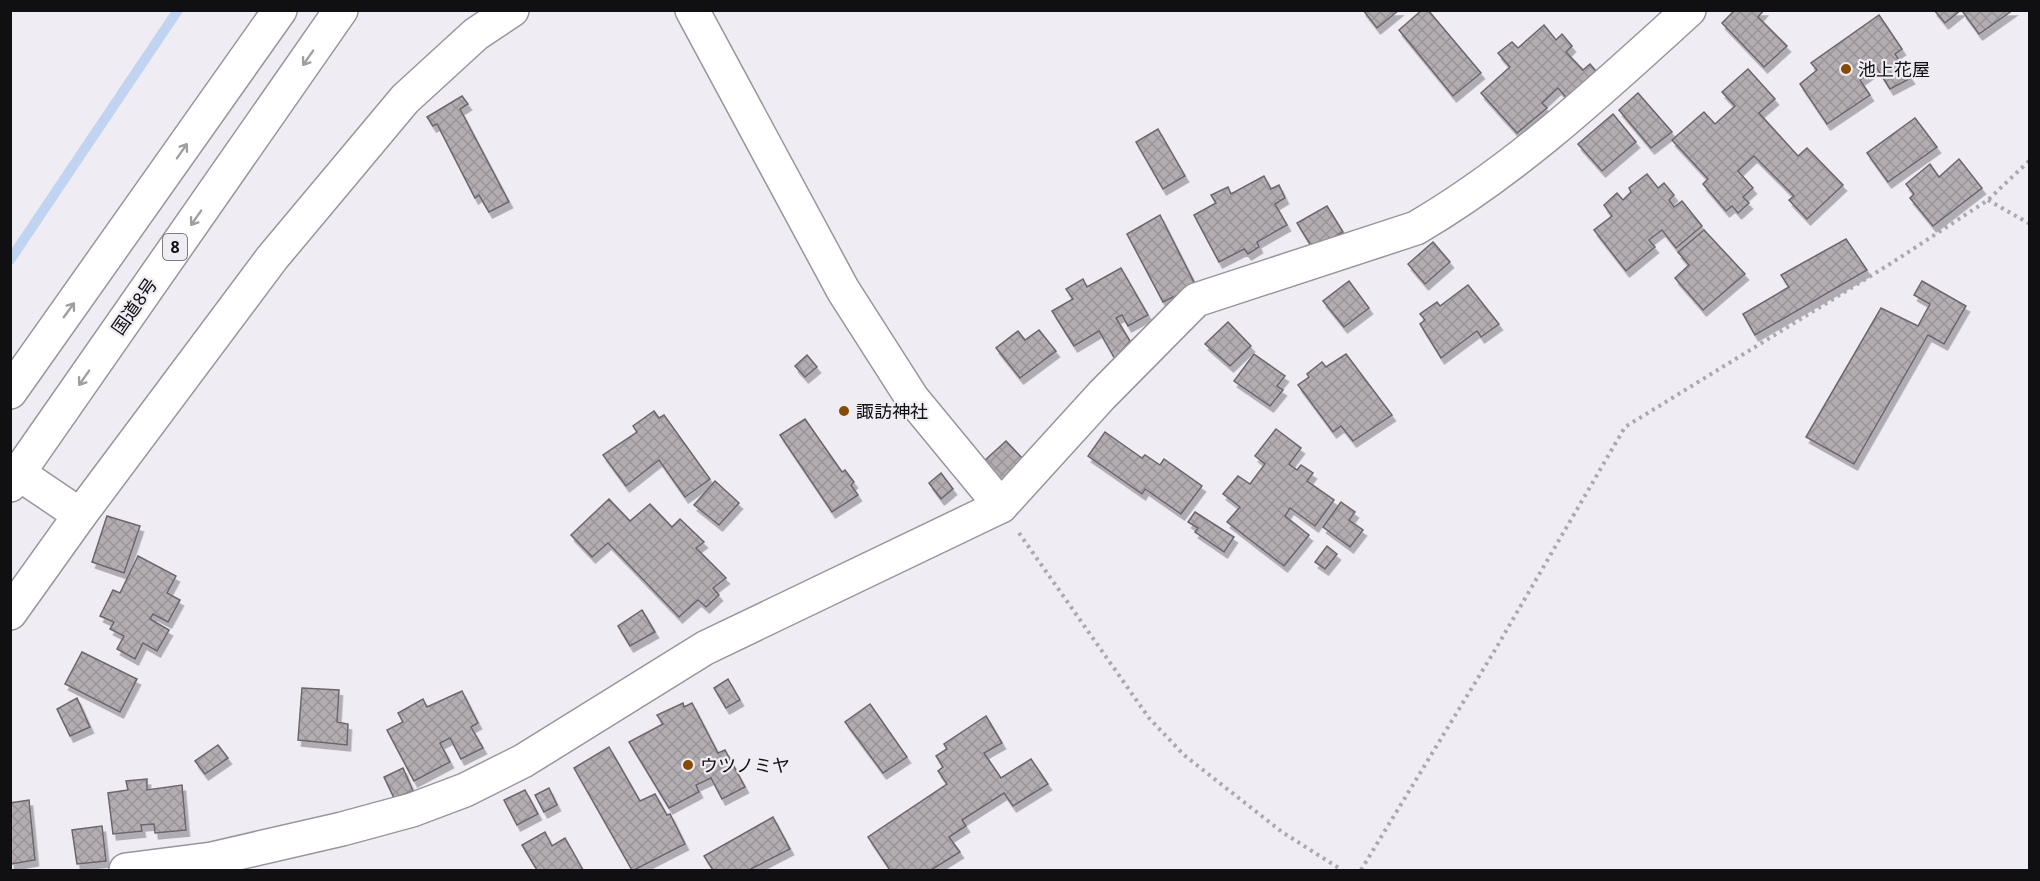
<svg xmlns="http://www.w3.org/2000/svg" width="2040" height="881" viewBox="0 0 2040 881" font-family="'Noto Sans','Noto Sans JP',sans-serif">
<defs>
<pattern id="building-cross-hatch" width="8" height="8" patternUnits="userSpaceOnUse" patternTransform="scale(1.5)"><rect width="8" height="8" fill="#b3adb2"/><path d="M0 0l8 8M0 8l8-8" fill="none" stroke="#999498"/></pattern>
<filter id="shadow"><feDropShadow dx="3.5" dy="6" stdDeviation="0" flood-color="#0004"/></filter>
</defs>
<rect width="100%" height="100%" fill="#efecf4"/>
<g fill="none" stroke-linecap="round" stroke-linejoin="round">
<polyline stroke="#c0d4f2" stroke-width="10" points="10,260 178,10"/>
</g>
<g fill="url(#building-cross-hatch)" stroke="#6c666c" stroke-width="1.5" filter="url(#shadow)">
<polygon points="1363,10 1399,10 1377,28"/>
<polygon points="1422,10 1428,10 1481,73 1453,96 1399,30"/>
<polygon points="1735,10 1764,10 1758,17 1787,46 1764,67 1722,23"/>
<polygon points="1934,10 1961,10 1945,23"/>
<polygon points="1965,10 2013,10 1979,34 1963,12"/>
<polygon points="1879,15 1902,49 1895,54 1911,78 1890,89 1877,68 1860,80 1870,95 1827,124 1800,84 1817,70 1811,63"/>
<polygon points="1544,25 1556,40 1562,34 1572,46 1566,52 1583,70 1590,64 1596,71 1589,77 1593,82 1570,102 1558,88 1542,103 1547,108 1517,133 1481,93 1510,67 1498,53 1512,42 1518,48"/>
<polygon points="1748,69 1775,99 1759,113 1798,156 1807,148 1843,185 1807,219 1789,200 1794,196 1754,156 1738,171 1753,188 1743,197 1749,203 1738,213 1732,206 1726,211 1703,184 1708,179 1672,140 1704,112 1715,124 1735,106 1722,92"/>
<polygon points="1638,93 1672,132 1651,148 1619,110"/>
<polygon points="462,96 468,104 460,109 509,202 489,212 479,195 475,198 437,124 433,126 427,117"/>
<polygon points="1613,114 1636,142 1602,171 1578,144"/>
<polygon points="1915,118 1937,147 1888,182 1867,153"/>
<polygon points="1158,129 1185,176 1163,189 1136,142"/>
<polygon points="1959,159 1982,188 1933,226 1910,198 1914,194 1906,184 1930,164 1939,177"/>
<polygon points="1647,174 1658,188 1664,183 1674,195 1669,200 1674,207 1682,201 1702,226 1676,248 1662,230 1649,240 1655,247 1626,271 1594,230 1612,216 1604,205 1617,193 1623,200 1631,192 1629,188"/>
<polygon points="1264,176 1271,189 1279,185 1285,198 1275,204 1287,225 1257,242 1259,247 1248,254 1244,249 1219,262 1194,215 1216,203 1211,195 1228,187 1231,194"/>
<polygon points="1327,206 1343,232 1313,249 1297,223"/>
<polygon points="1160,215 1196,286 1163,302 1127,234"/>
<polygon points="1704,230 1745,274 1703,310 1675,278 1689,265 1678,252"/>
<polygon points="1846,239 1867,270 1755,335 1743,314 1789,287 1781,275"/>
<polygon points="1433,242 1450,262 1425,284 1408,264"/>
<polygon points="1121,268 1148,315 1128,326 1122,315 1116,318 1130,341 1115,359 1099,331 1074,346 1052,311 1073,299 1066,289 1083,279 1087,287"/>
<polygon points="1349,281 1369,308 1344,327 1323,301"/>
<polygon points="1922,281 1966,306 1944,344 1928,335 1854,464 1806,437 1881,308 1918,326 1930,304 1914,295"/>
<polygon points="1468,285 1499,324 1481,337 1477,331 1441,358 1420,324 1425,320 1420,314 1437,302 1440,306"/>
<polygon points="1228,322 1251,346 1230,366 1205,344"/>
<polygon points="1039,330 1056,351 1020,378 996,348 1018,331 1025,340"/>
<polygon points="1254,354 1285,376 1277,386 1283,390 1270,406 1234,381"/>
<polygon points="1346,354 1392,415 1353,441 1341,426 1333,432 1298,385 1309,377 1307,374 1322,362 1326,367"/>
<polygon points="807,355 817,367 805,377 795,366"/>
<polygon points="654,411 659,418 664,415 710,479 685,497 659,460 626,486 603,455 637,432 633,426"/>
<polygon points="805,419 842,472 845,470 854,482 851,485 858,495 832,512 780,435"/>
<polygon points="1276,429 1301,448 1289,464 1297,470 1301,465 1313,473 1307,481 1334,500 1315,526 1290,508 1285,516 1309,535 1284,566 1227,522 1240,507 1223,494 1238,476 1250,484 1265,464 1255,456"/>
<polygon points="1105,432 1142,458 1145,455 1160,465 1164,459 1202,486 1181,514 1145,489 1142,494 1088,456"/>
<polygon points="1006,441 1024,460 1001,481 984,461"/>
<polygon points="941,473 953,489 941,499 929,483"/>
<polygon points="715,481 739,503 719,525 694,505"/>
<polygon points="609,499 630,521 650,504 672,527 680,519 704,542 696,548 726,578 713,588 719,595 706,607 698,600 679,617 608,543 592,557 571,535"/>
<polygon points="1341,502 1355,512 1349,520 1363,530 1350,547 1323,527"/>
<polygon points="1195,512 1234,537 1224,552 1195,532 1198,528 1188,522"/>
<polygon points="107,516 140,526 124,573 92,562"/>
<polygon points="1327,546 1337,554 1325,569 1315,562"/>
<polygon points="138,556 176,576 167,593 180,600 168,622 153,614 150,619 169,630 157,651 143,643 135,659 117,649 124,636 110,629 114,622 100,616 113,590 120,593"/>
<polygon points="642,610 655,632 630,646 618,626"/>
<polygon points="82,652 137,679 120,712 65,684"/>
<polygon points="728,679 740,700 726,708 714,688"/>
<polygon points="302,688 339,690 337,722 348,724 347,745 298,740"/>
<polygon points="462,691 478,723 471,727 483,748 461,759 450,738 440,743 450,762 414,781 387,730 403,722 398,713 423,699 427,707"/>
<polygon points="77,698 90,727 70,736 57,709"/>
<polygon points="683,703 684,707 692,703 718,753 725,750 745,787 722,799 711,778 696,785 699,792 669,808 629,742 663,724 657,715"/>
<polygon points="870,704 907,757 883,773 845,722"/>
<polygon points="986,716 1002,743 984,753 1001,778 1031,759 1048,784 1013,806 1004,793 962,820 966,826 949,837 960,852 931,870 890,870 868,837 947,784 938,771 943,767 936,756 947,749 944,744"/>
<polygon points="218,745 228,758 205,774 195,761"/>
<polygon points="609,747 640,801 655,794 667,815 670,814 685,844 634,870 632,870 574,768"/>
<polygon points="403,768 413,791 394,798 384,777"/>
<polygon points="147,779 147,790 182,785 186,830 155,833 154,824 141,825 142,831 113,834 108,793 128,790 126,781"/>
<polygon points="549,788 557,805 544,812 535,795"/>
<polygon points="525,790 538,814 517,825 504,800"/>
<polygon points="29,800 35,860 11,864 10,803"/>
<polygon points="773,817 790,849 749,870 713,870 704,856"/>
<polygon points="102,826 106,861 77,864 72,830"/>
<polygon points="545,832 552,846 565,838 583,870 537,870 522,845"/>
</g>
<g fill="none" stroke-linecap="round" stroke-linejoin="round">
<g stroke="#98959c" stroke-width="36">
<g id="minor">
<path d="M692,10L843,290L912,398L1001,506L1102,395L1196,300L1416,228C1517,169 1603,88 1689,10"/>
<polyline points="18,473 80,515"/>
<polyline points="10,613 80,515 272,258 405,99 476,34 512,10"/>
<polyline points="126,870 212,859 342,829 412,810 465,790 523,761 705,648 1001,506"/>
</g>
</g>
<g stroke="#98959c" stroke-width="36">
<g id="highway">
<polyline points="10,392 280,10"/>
<polyline points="10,485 341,10"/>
</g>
</g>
<g stroke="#aba8af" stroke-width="4" stroke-dasharray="3 4.5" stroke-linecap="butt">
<polyline points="1988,200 2030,224"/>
<polyline points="1019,533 1149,718 1184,755 1282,832 1342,870"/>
<polyline points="1361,870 1495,650 1625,427 1890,264 1988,200 2030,160"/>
</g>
<use href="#minor" stroke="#fff" stroke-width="33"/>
<use href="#highway" stroke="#fff" stroke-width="33"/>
</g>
<defs><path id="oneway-shaft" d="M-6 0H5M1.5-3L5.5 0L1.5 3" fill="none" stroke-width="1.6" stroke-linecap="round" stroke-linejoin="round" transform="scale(1.5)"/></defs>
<g stroke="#9f9fa0">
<use href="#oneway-shaft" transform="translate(308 58) rotate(125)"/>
<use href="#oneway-shaft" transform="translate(182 151) rotate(-55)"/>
<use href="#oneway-shaft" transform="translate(196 218) rotate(125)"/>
<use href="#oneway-shaft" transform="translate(69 310) rotate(-54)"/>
<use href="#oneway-shaft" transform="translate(84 378) rotate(125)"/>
</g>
<g fill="#864a06" stroke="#efecf4" stroke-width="2">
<circle cx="1846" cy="69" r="6"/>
<circle cx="844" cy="411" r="6"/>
<circle cx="688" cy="765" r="6"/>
</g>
<g text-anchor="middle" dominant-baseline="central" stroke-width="4.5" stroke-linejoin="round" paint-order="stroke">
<rect fill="#efecf4" stroke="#535156" stroke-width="1.5" x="163" y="234" width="24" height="26" rx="4.5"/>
<g font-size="16" font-weight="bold" fill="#100f12">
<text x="175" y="247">8</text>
</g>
<g font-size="18" fill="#100f12" stroke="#efecf4" text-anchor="start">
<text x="1858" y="69">池上花屋</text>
<text x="856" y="411">諏訪神社</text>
<text x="700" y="765">ウツノミヤ</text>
</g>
<g font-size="18" fill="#100f12" stroke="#efecf4">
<text transform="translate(134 306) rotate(-55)">国道8号</text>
</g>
</g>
<rect width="2040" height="881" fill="none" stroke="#100f12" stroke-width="24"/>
</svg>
